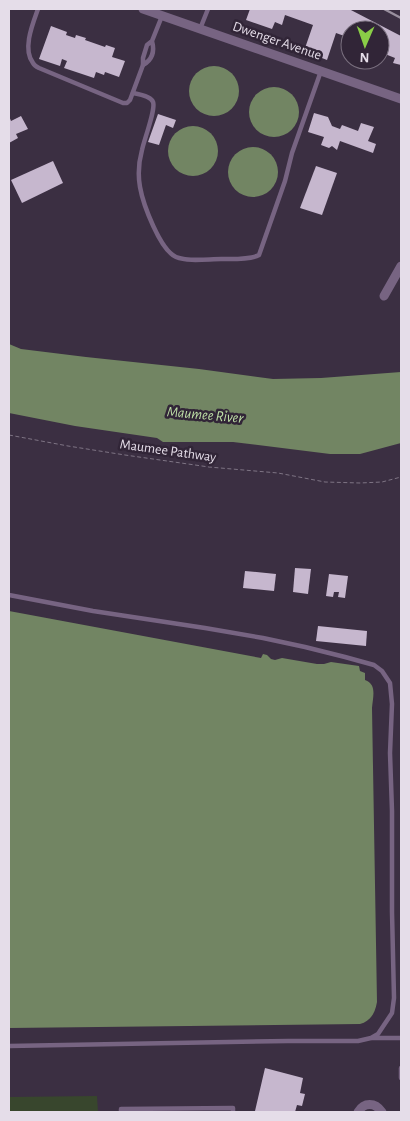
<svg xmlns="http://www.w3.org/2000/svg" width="410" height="1121" viewBox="0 0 410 1121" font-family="'Alegreya Sans',sans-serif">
<rect width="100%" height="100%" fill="#3b2f42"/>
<polygon fill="#38462d" points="97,1096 98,1112 9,1112 9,1097"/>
<g fill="#728563">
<circle cx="214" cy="91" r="25"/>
<circle cx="274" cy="112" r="25"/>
<circle cx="193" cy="151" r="25"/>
<circle cx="253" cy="172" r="25"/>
<polygon points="9,344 21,349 86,357 199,369 273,379 321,378 401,372 401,443 360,454 330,454 233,442 163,442 157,438 75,426 9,413"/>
<path d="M9,611L261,658L263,654L267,655L271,659L275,660L282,658L317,664H324L331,662L359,666L360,671L365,673V680C377,684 373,697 372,708L377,1002C375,1013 371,1021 360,1024L9,1028Z"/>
</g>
<g fill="#c6b7ce">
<polygon points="250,9 349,9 401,36 401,65 393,63 395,58 380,52 380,30 350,30 350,38 336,33 327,60 304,51 313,25 285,15 282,25 275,22 272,29 246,20"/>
<polygon points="51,26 67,32 66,35 75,38 76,35 86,38 85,40 105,47 106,45 115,48 112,57 125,61 119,77 105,72 104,75 96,72 94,78 64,68 67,61 62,59 60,66 39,59"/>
<polygon points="350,40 350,58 344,56"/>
<polygon points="358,60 375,60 374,66"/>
<polygon points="314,113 328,117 332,126 340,129 342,125 358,131 361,123 374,127 368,141 376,144 373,153 340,141 337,150 332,146 329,148 321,145 324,137 308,132"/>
<polygon points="158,114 176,120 173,128 166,125 159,145 148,142"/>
<polygon points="9,116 11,121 21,116 28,129 16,134 18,138 9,143"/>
<polygon points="53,161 63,183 22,203 11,180"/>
<polygon points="316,166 337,173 322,215 300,208"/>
<polygon points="295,568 311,569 308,594 293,592"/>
<polygon points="245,571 276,574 274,591 243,588"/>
<polygon points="329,574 348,576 345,598 338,597 339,592 334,592 333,597 326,596"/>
<polygon points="318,626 367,631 366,646 316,641"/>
<polygon points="265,1068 303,1078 300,1093 305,1094 302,1106 297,1105 295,1112 261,1112 255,1111"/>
</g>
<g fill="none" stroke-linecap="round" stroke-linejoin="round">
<polyline stroke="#7e7484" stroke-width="1" stroke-dasharray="4 2.5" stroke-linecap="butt" points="9,435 68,446 125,455 209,467 278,473 325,482 360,483 382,482 401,477"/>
<g stroke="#776482" stroke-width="4.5">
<path d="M38,9C33,23 22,49 33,63C34,65 37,67 39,68L123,103H127L130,100L143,65"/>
<polyline points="200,29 208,9"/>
<path d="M152,41C155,52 152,60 143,65V58L147,45L152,41L162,16"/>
<path d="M133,93C138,94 151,96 153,102C156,109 144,140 142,150C139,161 138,176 140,187C143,204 160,250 176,257C188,262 208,259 221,259C232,259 250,260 259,255L285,181L292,153L321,71"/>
<polyline points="9,595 93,611 205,628 263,638 305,647 345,657 374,665 382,671 390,683 392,704 390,753 392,811 392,912 394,998 392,1013 378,1034 371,1038 358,1041 288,1041 9,1046"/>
<polyline points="372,1038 401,1038"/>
<polyline points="401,1068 401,1078"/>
<polyline points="121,1112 121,1109 233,1108 233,1112"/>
</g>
<g stroke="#776482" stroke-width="9">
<polyline points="143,9 401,99"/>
<polyline points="384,296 401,266"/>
<path d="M358,1112C364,1102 375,1102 382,1112"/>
</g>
<polyline stroke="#998f9e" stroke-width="2.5" points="384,9 401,18"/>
</g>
<g text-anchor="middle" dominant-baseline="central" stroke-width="5" stroke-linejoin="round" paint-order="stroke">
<g font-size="14" fill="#e5dde9" stroke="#312537">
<text transform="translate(277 41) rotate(19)">Dwenger Avenue</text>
<text transform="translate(168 451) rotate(8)">Maumee Pathway</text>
</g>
<g font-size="15" font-style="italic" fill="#bedfa6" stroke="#312537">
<text transform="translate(205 415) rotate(5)">Maumee River</text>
</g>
</g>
<rect width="410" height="1121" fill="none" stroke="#e5dde9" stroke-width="20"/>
<g transform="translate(365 45) rotate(182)"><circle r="24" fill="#312537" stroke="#796f7e"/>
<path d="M0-4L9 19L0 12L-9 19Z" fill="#8ace47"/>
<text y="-8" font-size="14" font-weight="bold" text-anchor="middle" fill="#e5dde9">N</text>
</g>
</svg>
